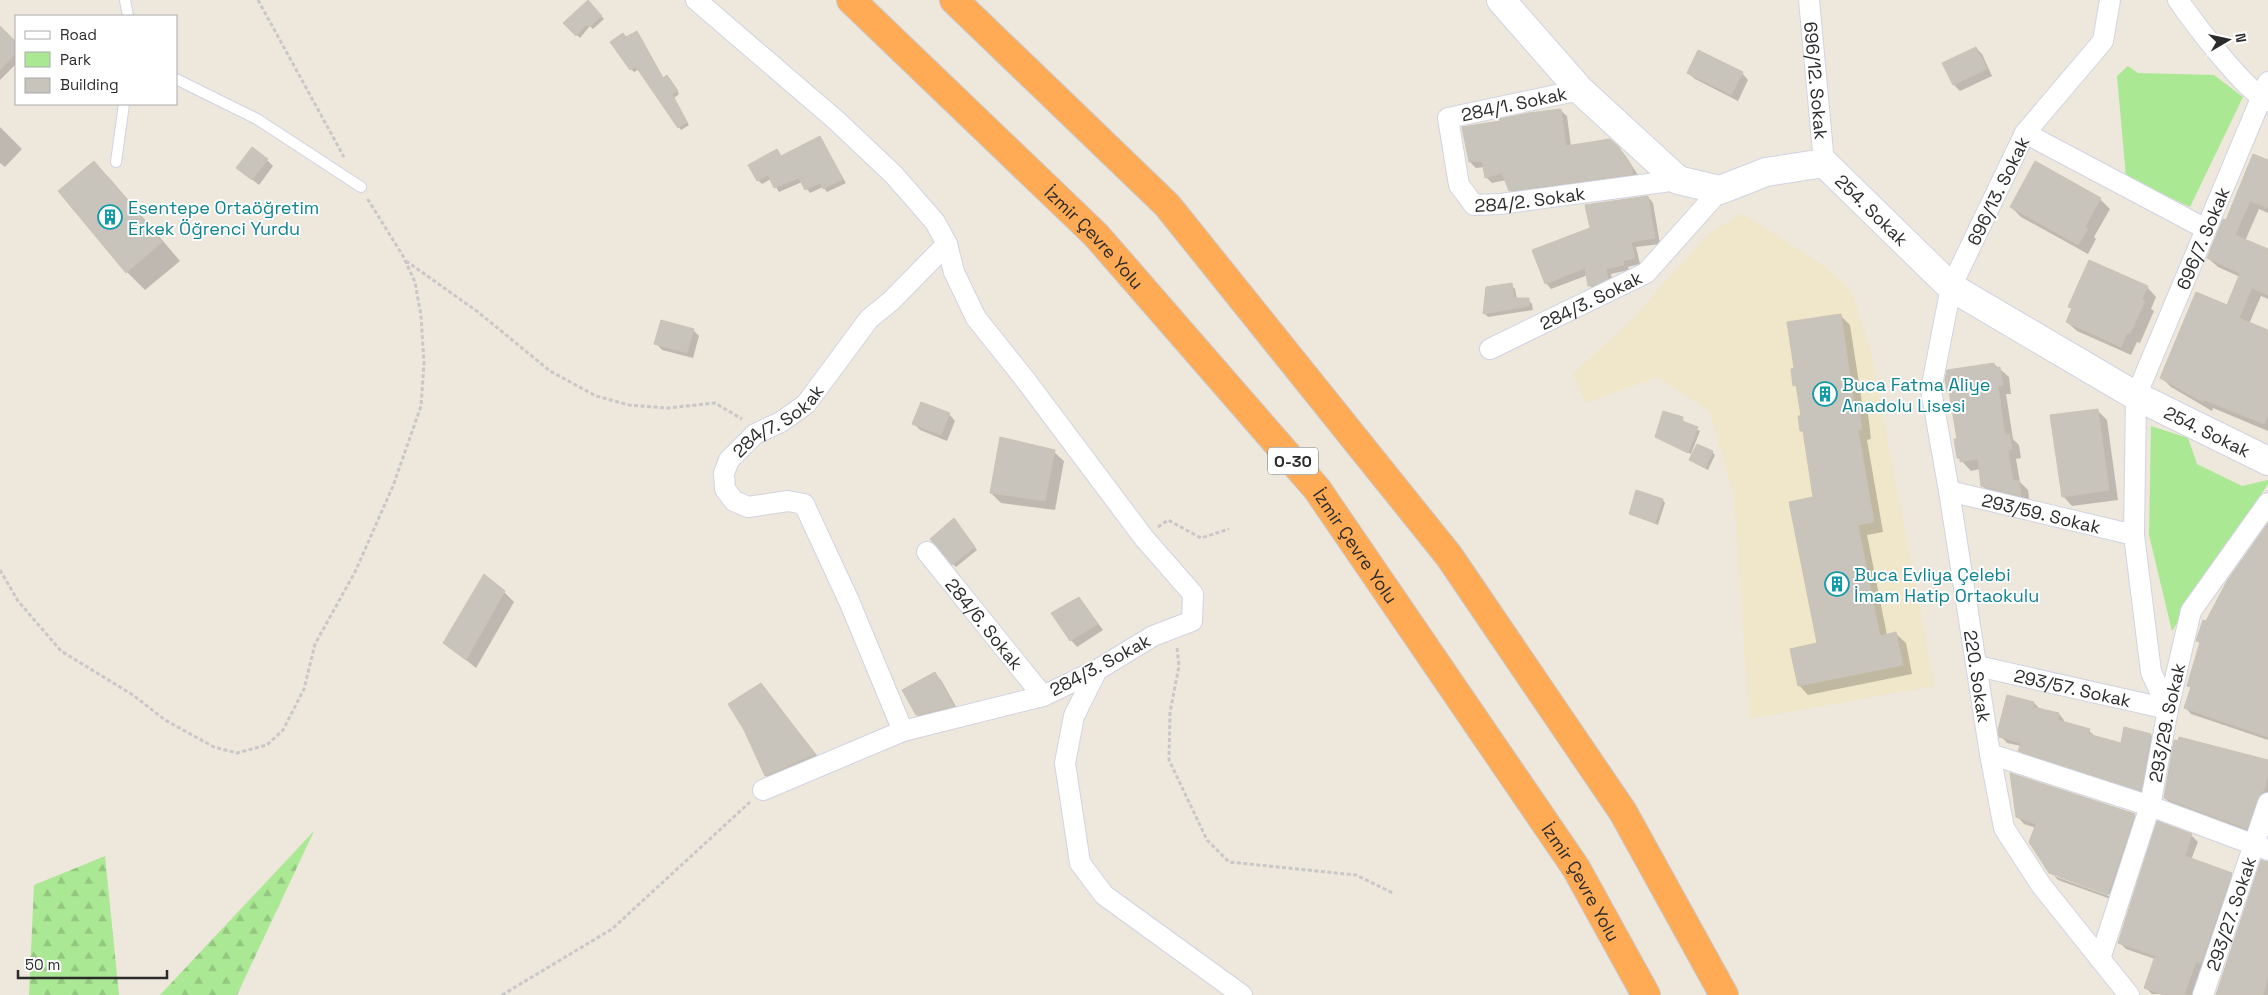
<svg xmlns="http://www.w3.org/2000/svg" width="2268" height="995" viewBox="0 0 2268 995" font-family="'Space Grotesk',sans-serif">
<defs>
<pattern id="forest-firs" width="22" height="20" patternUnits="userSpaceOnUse" patternTransform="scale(1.25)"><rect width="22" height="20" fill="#abe894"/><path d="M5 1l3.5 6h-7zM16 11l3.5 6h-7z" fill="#93c780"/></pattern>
</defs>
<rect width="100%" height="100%" fill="#eee7dc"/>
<polygon fill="#f0e6ca" points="1742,213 1824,266 1851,290 1870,348 1935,686 1749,719 1734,498 1710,412 1658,377 1586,403 1573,374 1630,321 1708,234"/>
<g fill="url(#forest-firs)">
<polygon points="314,831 237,995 160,995"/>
<polygon points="105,856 119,995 29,995 34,885"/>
</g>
<g fill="#abe894">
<polygon points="2128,66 2138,73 2214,75 2243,97 2190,207 2126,177 2117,76"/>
<polygon points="2151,426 2188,438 2197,464 2242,486 2268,480 2268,484 2172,631 2149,535"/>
</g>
<g fill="#0003">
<polygon points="588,2 604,19 593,29 590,26 580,38 565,23"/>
<polygon points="0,28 16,44 16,64 0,80"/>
<polygon points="637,33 664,79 670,80 679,94 674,98 689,125 681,130 639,69 634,72 631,69 627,39"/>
<polygon points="1976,48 1982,54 1992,76 1960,91 1954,85 1944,63"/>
<polygon points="1688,73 1742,73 1748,80 1738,101 1695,79"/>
<polygon points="1560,110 1567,116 1571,146 1610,140 1625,155 1638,175 1638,180 1516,196 1510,190 1506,180 1492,183 1486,177 1484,167 1476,168 1470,162"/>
<polygon points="0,127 22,149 5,167 0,163"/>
<polygon points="819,137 846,183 827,192 823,187 810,193 802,182 779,192 771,179 762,184 758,180 750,165 777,151 782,157"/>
<polygon points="267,160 273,166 259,185 238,168"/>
<polygon points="94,162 112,181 180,261 145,290 127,272"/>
<polygon points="2268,162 2268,213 2259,209 2245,241 2268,250 2268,299 2261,296 2249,324 2268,332 2268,431 2213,408 2212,411 2171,387 2162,378 2227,307 2240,277 2218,267 2208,258 2227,222"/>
<polygon points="2036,163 2100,199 2110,209 2094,237 2096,239 2088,254 2021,217 2011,207"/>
<polygon points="1648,197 1653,203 1660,244 1636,247 1640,264 1628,267 1629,270 1611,274 1613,284 1595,291 1589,285 1588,275 1551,289 1546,283 1591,228"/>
<polygon points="1511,285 1515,289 1517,299 1528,300 1532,304 1533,310 1488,317 1484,313"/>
<polygon points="2147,287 2156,297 2151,309 2154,311 2140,343 2137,342 2131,355 2077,331 2067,322 2073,309 2070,306"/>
<polygon points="1840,315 1850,325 1863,409 1868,414 1871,439 1867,440 1883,532 1867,535 1887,635 1896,634 1906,643 1912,674 1808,695 1799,685 1818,644 1814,498 1805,434 1801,430 1802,417 1798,388 1795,385 1795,369"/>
<polygon points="693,330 699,336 693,358 662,350 656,343"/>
<polygon points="1994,364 2009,377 2011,394 2006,394 2013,439 2019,445 2021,458 2016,459 2020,482 2028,490 2030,504 1992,495 1982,486 1980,469 1971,471 1958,457 1958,440 1951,394 1948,391"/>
<polygon points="2097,410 2107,420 2118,500 2072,506 2063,496"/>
<polygon points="949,414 955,421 947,441 920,430 914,424"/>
<polygon points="1683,419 1685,424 1700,431 1691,454 1656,437"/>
<polygon points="1054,452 1064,461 1055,510 1001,503 991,493"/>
<polygon points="1712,452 1715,455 1708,470 1691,460"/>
<polygon points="1663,500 1665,503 1658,525 1631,514"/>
<polygon points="956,523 977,550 956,567 953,564"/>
<polygon points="2268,524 2268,740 2191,714 2185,707 2191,688 2189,685 2201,644 2198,640"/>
<polygon points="504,592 514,602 476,668 445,643"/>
<polygon points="1079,598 1103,630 1077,647 1071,640"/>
<polygon points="935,674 941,680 959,712 924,721 917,715"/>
<polygon points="761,684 823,763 775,784 766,776 745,729"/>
<polygon points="2034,703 2040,709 2059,714 2064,720 2064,723 2089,731 2095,736 2122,744 2151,735 2157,741 2146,796 2025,756 2019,750 2021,746 2007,743 2001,736"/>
<polygon points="2268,761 2268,800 2253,835 2171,804 2165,798"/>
<polygon points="2134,815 2142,822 2116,901 2058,880 2054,876 2114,898 2115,896 2052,873 2036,828 2024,824 2017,816"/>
<polygon points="2158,823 2192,836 2198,842 2191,860 2231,874 2237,880 2192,995 2152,994 2146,988 2155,959 2126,949 2119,942"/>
<polygon points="2268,862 2268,995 2216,995"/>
</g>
<g fill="#c9c4bb" stroke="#c9c3b5">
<polygon points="588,0 602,16 589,27 587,24 576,36 563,23"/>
<polygon points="0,26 16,42 16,53 0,70"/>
<polygon points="637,31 663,78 667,75 678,91 672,94 687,122 678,128 636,67 630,70 610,42 623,33 626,37"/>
<polygon points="1976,47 1987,69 1953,85 1942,63"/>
<polygon points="1698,50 1743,72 1731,95 1687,73"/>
<polygon points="1561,109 1566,146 1610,139 1619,147 1632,168 1633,174 1509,191 1502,173 1485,178 1482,161 1469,162 1462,127 1500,121 1499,119 1529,113"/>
<polygon points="820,136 843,179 823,189 820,183 805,190 799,178 774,188 768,175 757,181 748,165 777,149 781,156"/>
<polygon points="252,147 268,159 252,180 236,168"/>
<polygon points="2253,154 2268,160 2268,208 2250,201 2235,235 2268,249 2268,295 2252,288 2239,318 2268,330 2268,415 2264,424 2204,400 2203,402 2160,378 2196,292 2227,305 2240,273 2207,258 2223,219 2226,220"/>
<polygon points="94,161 162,242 126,273 58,191"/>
<polygon points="2035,161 2101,198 2085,227 2088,229 2078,245 2010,207"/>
<polygon points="1648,196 1655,238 1631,242 1635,258 1623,261 1624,265 1606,269 1608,279 1595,285 1588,286 1585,268 1545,284 1532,250 1590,228 1585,205"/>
<polygon points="2089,260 2148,286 2142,299 2145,301 2130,334 2127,333 2121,347 2066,322 2072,308 2068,307"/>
<polygon points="1512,283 1514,298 1529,298 1529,306 1483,314 1486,287"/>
<polygon points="1841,314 1854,404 1858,403 1862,430 1858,430 1874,522 1858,525 1880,636 1896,632 1903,665 1798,686 1790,649 1817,643 1789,502 1813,497 1803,431 1800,431 1798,416 1801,416 1796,385 1793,386 1791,369 1794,368 1787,322"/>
<polygon points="661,320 694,329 687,353 654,344"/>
<polygon points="1994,363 1995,368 2000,367 2003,385 1998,386 2005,435 2010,434 2012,449 2008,450 2013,481 2019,480 2021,496 1981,486 1978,459 1960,462 1960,458 1957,458 1954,439 1957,439 1949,391 1947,392 1945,380 1947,370"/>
<polygon points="921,402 950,413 941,435 912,424"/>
<polygon points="2098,409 2109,490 2062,497 2050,415"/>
<polygon points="1663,411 1683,417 1682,421 1698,427 1688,453 1655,437"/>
<polygon points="1000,437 1055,450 1045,501 990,493"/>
<polygon points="1697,444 1713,451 1705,468 1689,460"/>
<polygon points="1636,490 1663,499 1655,523 1629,514"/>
<polygon points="954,518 975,547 952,565 930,539"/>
<polygon points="2268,523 2268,737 2184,708 2191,687 2187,686 2200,642 2196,641 2203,620 2206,621 2227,581"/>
<polygon points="484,574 505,591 466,660 443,643"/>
<polygon points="1079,597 1098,624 1070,641 1051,613"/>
<polygon points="935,672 954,706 916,715 902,690"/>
<polygon points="761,683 815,754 765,776 744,730 728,704"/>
<polygon points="2007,695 2034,702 2033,707 2059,713 2058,720 2090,729 2088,734 2121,743 2124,727 2151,734 2141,791 2018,751 2021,743 1999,737 1998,730"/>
<polygon points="2179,737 2268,760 2268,775 2264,790 2257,799 2247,829 2164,798 2174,740 2178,741"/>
<polygon points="2010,773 2135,814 2108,895 2049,873 2029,842 2036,824 2016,817"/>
<polygon points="2157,821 2192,834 2185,856 2232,873 2201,963 2196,962 2184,995 2164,995 2144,988 2155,956 2118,943"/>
<polygon points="2261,860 2268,862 2268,976 2263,995 2216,995"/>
</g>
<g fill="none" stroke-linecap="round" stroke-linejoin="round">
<g stroke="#d1d3e4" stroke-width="12">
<g id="lane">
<polyline points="125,0 128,16"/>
<polyline points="176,79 257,119 361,187"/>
<polyline points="116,162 124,104"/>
</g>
</g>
<g stroke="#d1d3e4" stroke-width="22">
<g id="street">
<polyline points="696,0 837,121 894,175 935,222 947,244 954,272 976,318 1024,378 1144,538 1193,594 1192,621 1153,636 1097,670 1043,696 903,731 763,790"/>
<path id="s1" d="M1809,0L1824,163"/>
<path id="s2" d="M2110,0L2103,41L2025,133L1951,287L1931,390L1949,491L1990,754L2004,828L2041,885L2129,995"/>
<path d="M2178,0C2194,23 2245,91 2268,101"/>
<path id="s3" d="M1580,90L1448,118L1459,185L1474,205L1500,204L1678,180"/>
<polyline points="2025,133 2206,229"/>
<path id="s4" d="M1490,349L1646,273L1720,190"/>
<path id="s5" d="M1949,491L2134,535"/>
<path id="s6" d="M927,552L1043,696"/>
<path id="s7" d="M1977,666L2168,709"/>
<polyline points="1097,670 1074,716 1065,763 1080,863 1104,895 1242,995"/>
<path id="s8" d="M2168,709L2151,672L2134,535L2136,396L2268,82"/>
<path id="s9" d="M903,731L849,601L804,504L788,501L748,507L734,501L725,489L724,473L729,460L755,434L781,422L806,404L869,319L891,301L947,244"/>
<polyline points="1990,754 2150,806 2268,850"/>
<path id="s10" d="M2100,959L2150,806L2168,709L2191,611L2268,503"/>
<path id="s11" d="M2203,995L2268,803"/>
</g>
</g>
<g stroke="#d1d3e4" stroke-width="30">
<g id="secondary">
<path id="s12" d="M1501,0L1580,90L1678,180L1720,190L1766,172L1824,163L1951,287L2136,396L2268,461"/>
</g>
</g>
<g stroke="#c8c8c8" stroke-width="30">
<g id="highway">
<path id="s13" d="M851,0L1096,235L1317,489L1576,868L1646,995"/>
<polyline points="954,0 1167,205 1449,556 1623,812 1724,995"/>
</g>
</g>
<g stroke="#c8c8c8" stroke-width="3" stroke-dasharray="4 2.5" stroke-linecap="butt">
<polyline points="258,0 344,157"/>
<polyline points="406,261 478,312 550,371 596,396 629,405 668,408 715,403 742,419"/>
<polyline points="1158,527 1168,520 1201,538 1229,529"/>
<polyline points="0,570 18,601 61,651 133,695 165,720 214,747 237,753 267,745 283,730 304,689 315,644 355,572 393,486 421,406 424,363 421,316 415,282 403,256 367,198"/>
<polyline points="1177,648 1179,666 1170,712 1169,760 1207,840 1229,862 1356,875 1393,893"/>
<polyline points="502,995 612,929 750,802"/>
</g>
<use href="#lane" stroke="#fff" stroke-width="10"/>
<use href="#street" stroke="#fff" stroke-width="20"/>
<use href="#secondary" stroke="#fff" stroke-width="28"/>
<use href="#highway" stroke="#fa5" stroke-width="28"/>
</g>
<defs>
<g id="building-ring" transform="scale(1.25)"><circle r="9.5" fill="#fff" stroke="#0f9aa8" stroke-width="1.5"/><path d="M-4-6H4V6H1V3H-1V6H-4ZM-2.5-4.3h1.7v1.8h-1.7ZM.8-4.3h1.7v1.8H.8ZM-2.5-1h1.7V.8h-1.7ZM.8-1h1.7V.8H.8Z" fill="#0f9aa8"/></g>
</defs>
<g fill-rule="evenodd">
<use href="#building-ring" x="110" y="217"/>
<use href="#building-ring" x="1825" y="394"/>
<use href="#building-ring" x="1837" y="584"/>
</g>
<g text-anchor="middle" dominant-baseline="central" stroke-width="4" stroke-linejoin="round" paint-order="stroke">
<rect fill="#fff" stroke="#6b6b6b" stroke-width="1" x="1268" y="447.5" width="50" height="27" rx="4"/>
<g font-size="16" font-weight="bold" fill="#2b2b2b">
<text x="1293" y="461">O-30</text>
</g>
<g font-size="18" fill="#2b2b2b" stroke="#fff">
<text stroke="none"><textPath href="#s1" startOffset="81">696/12. Sokak</textPath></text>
<text transform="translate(1514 104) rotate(-12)">284/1. Sokak</text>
<text transform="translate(1998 191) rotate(-64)">696/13. Sokak</text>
<text stroke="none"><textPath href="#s3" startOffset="284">284/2. Sokak</textPath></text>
<text stroke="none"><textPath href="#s12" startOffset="471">254. Sokak</textPath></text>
<text stroke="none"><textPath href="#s13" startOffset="340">İzmir Çevre Yolu</textPath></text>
<text stroke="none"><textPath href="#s8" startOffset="489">696/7. Sokak</textPath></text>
<text stroke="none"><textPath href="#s4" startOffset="112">284/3. Sokak</textPath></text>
<text stroke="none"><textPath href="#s9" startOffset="428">284/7. Sokak</textPath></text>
<text stroke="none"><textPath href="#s12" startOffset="876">254. Sokak</textPath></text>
<text stroke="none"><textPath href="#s5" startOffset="95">293/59. Sokak</textPath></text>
<text stroke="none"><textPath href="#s13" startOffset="745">İzmir Çevre Yolu</textPath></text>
<text stroke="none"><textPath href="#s6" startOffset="92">284/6. Sokak</textPath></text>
<text transform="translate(1100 665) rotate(-28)">284/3. Sokak</text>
<text stroke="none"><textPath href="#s2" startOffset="728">220. Sokak</textPath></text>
<text stroke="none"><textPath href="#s7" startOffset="98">293/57. Sokak</textPath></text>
<text stroke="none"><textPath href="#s10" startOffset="246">293/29. Sokak</textPath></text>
<text stroke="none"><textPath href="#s13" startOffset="1150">İzmir Çevre Yolu</textPath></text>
<text stroke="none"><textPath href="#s11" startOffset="86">293/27. Sokak</textPath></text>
</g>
<g font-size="18" fill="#0d838f" stroke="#fff" text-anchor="start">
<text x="128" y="207">Esentepe Ortaöğretim<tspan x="128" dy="21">Erkek Öğrenci Yurdu</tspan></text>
<text x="1842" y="384">Buca Fatma Aliye<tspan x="1842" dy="21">Anadolu Lisesi</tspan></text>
<text x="1854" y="574">Buca Evliya Çelebi<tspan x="1854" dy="21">İmam Hatip Ortaokulu</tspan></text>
</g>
</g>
<rect x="15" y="15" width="162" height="90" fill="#ffffff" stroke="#aaaaaa"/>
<rect x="25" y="31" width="25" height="8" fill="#ffffff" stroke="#aaaaaa"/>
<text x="60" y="40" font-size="15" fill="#2b2b2b">Road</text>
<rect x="25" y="52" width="25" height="15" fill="#abe894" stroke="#aaaaaa"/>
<text x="60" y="65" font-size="15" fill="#2b2b2b">Park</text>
<rect x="25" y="78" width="25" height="15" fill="#c9c4bb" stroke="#aaaaaa"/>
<text x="60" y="90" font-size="15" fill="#2b2b2b">Building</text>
<g transform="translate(2228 40) rotate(81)" stroke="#ffffff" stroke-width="4" paint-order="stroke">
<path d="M0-4L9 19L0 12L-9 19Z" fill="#2b2b2b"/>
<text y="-8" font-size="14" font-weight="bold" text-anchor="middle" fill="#2b2b2b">N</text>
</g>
<path d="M18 970v8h149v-8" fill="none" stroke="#2b2b2b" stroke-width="2.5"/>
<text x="25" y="970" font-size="15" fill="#2b2b2b" stroke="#ffffff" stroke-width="4" paint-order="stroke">50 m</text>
</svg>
